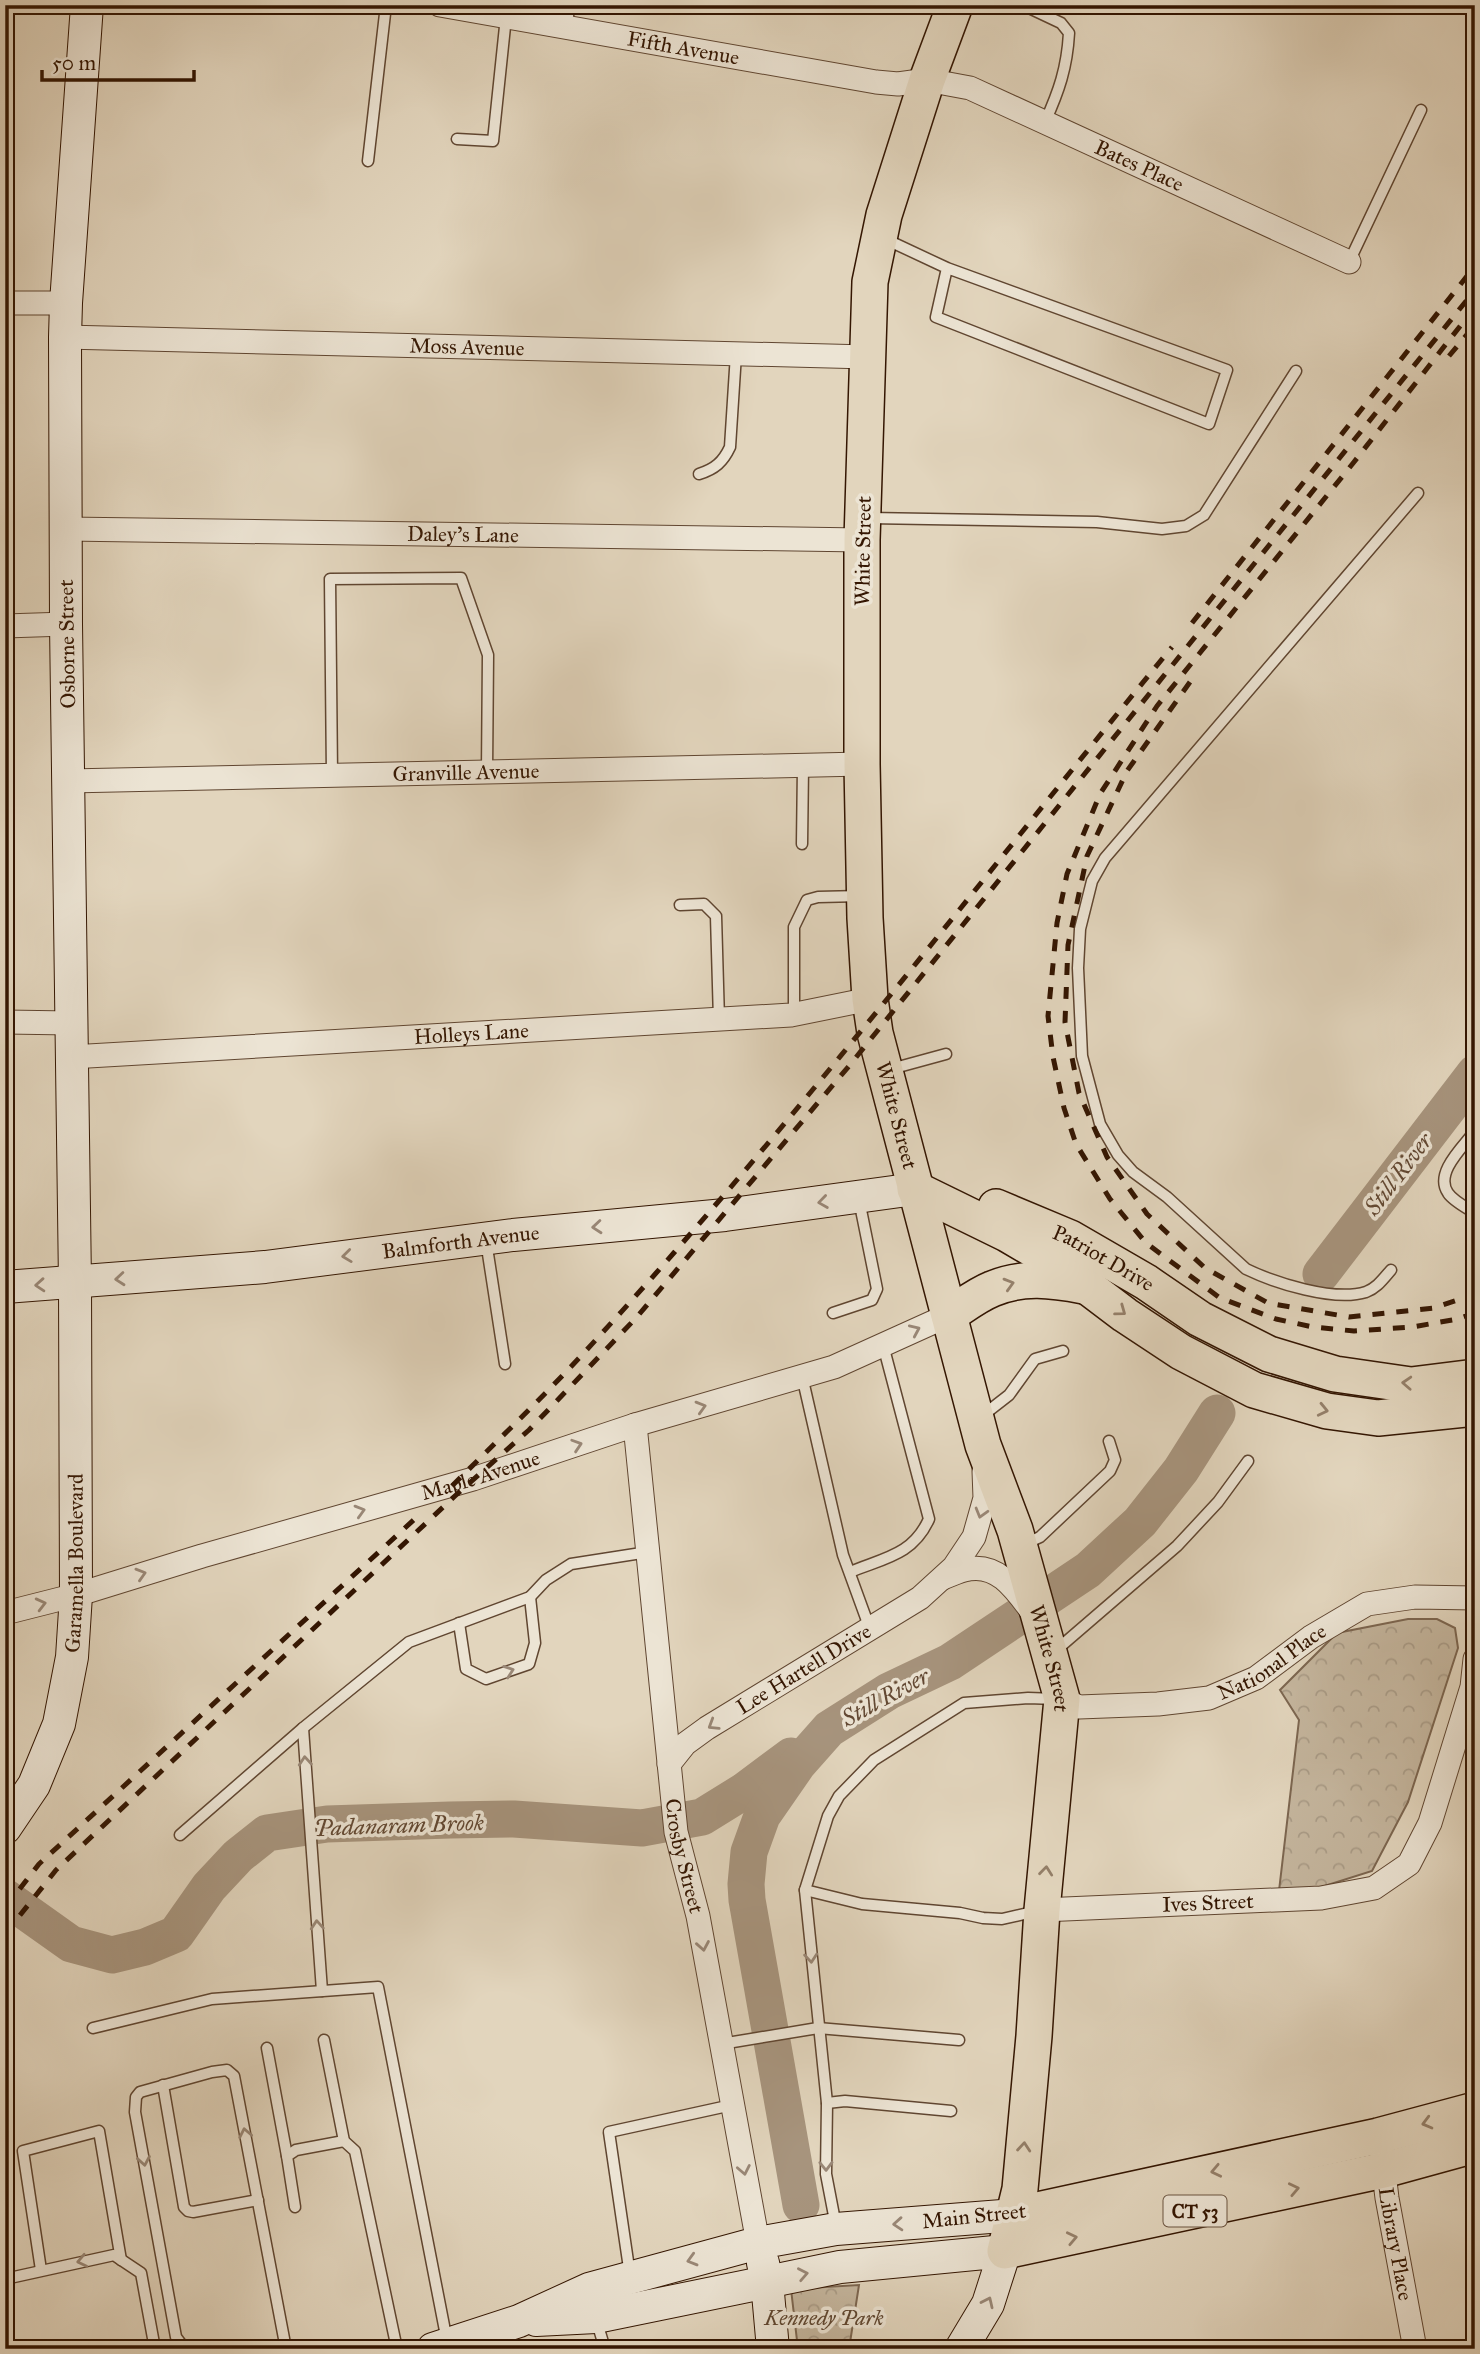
<svg xmlns="http://www.w3.org/2000/svg" width="1480" height="2354" viewBox="0 0 1480 2354" font-family="'IM FELL Great Primer',serif">
<defs>
<pattern id="park-crowns" width="20" height="18" patternUnits="userSpaceOnUse" patternTransform="scale(1.75)"><rect width="20" height="18" fill="#c4b59d"/><path d="M2 6a3 3 0 1 1 6 0M12 15a3 3 0 1 1 6 0" fill="none" stroke="#a99b86"/></pattern>
</defs>
<rect width="100%" height="100%" fill="#e2d5bd"/>
<filter id="stains"><feTurbulence type="fractalNoise" baseFrequency=".00286" numOctaves="4"/><feColorMatrix values="0 0 0 0 .2 0 0 0 0 .09 0 0 0 0 .02 0 0 0 .5 -.17"/></filter>
<radialGradient id="worn" r=".72"><stop offset=".6" stop-color="#630" stop-opacity="0"/><stop offset="1" stop-color="#630" stop-opacity=".3"/></radialGradient>
<g fill="url(#park-crowns)" stroke="#7c6650" stroke-width="2">
<polygon points="1408,1619 1437,1619 1455,1628 1458,1648 1408,1802 1372,1871 1315,1889 1279,1891 1299,1720 1280,1690 1337,1633"/>
<polygon points="859,2285 849,2349 798,2349 791,2289"/>
</g>
<g fill="none" stroke-linecap="round" stroke-linejoin="round">
<g stroke="#a7947d" stroke-width="37">
<polyline points="1321,1274 1475,1073"/>
<polyline points="5,1897 71,1944 112,1955 145,1947 176,1934 209,1887 238,1856 267,1833 327,1824 450,1820 514,1819 642,1828 702,1817 744,1791 791,1756"/>
<polyline points="801,2205 747,1900 746,1884 749,1852 762,1816 798,1764 829,1729 889,1691 950,1662 1088,1570 1140,1522 1181,1470 1217,1413"/>
</g>
<g stroke="#604631" stroke-width="13">
<g id="lane">
<path d="M1025,6L1061,23L1069,33C1067,68 1059,91 1045,122"/>
<polyline points="567,28 569,5"/>
<polyline points="457,139 493,141 506,17"/>
<polyline points="368,161 386,5"/>
<polyline points="885,239 947,268 936,317 1209,424 1227,370 947,268"/>
<polyline points="1349,262 1421,110"/>
<path d="M699,474C715,469 723,462 730,447L736,354"/>
<polyline points="869,518 1097,522 1162,529 1186,526 1204,515 1296,371"/>
<polyline points="332,775 330,579 461,578 488,655 487,772"/>
<polyline points="802,844 803,766"/>
<polyline points="680,905 704,904 716,916 719,1020"/>
<polyline points="794,1015 794,927 807,900 818,897 861,896"/>
<polyline points="891,1069 946,1054"/>
<path d="M1475,1131C1463,1147 1434,1173 1448,1193C1453,1201 1467,1208 1475,1213"/>
<polyline points="486,1241 505,1364"/>
<path d="M1391,1270C1383,1279 1377,1288 1366,1292C1334,1302 1275,1283 1246,1269L1167,1197L1133,1172L1118,1155L1100,1124L1082,1056L1078,968L1080,929L1092,881L1105,858L1418,493"/>
<polyline points="833,1313 872,1300 877,1289 859,1200"/>
<polyline points="802,1376 843,1555 870,1629"/>
<polyline points="982,1416 1009,1395 1035,1359 1063,1351"/>
<polyline points="1025,1544 1040,1537 1110,1471 1115,1460 1109,1441"/>
<path d="M850,1572C884,1558 913,1555 929,1519L883,1345"/>
<polyline points="459,1623 466,1669 486,1679 529,1664 535,1643 530,1597"/>
<polyline points="1054,1652 1177,1546 1218,1502 1248,1461"/>
<polyline points="303,1728 322,1991"/>
<polyline points="180,1835 303,1728 409,1642 530,1597 546,1580 571,1564 648,1552"/>
<polyline points="805,1890 862,1904 960,1913 983,1918 1002,1919 1037,1911"/>
<polyline points="93,2028 212,1999 378,1987 447,2341"/>
<polyline points="324,2040 344,2141 355,2151 397,2349"/>
<polyline points="721,2044 818,2028 959,2040"/>
<polyline points="267,2048 287,2156"/>
<polyline points="163,2085 184,2207 188,2211 193,2212 258,2200"/>
<polyline points="827,2103 845,2101 951,2111"/>
<polyline points="295,2207 287,2156 296,2150 344,2141"/>
<polyline points="836,2226 826,2174 827,2103 805,1890 828,1816 839,1796 874,1760 964,1703 1028,1698 1056,1699"/>
<polyline points="41,2270 23,2151 99,2131 121,2260"/>
<polyline points="630,2275 609,2132 732,2105"/>
<polyline points="5,2279 114,2255 141,2273 155,2349"/>
<polyline points="596,2319 605,2349"/>
<polyline points="185,2349 176,2337 135,2112 136,2097 140,2092 212,2072 227,2070 234,2076 286,2349"/>
</g>
</g>
<g stroke="#604631" stroke-width="25">
<g id="street">
<path id="s1" d="M440,5L876,82L898,84L927,80L970,88L1349,262"/>
<polyline points="5,303 66,303"/>
<path id="s2" d="M65,337L868,357"/>
<path id="s3" d="M66,529L862,540"/>
<polyline points="5,626 66,624"/>
<path id="s4" d="M69,781L862,764"/>
<polyline points="5,1022 71,1023"/>
<path id="s5" d="M71,1057L791,1015L870,999"/>
<path id="s6" d="M635,1425L676,1832L698,1916L758,2243"/>
<path d="M943,1578C951,1575 960,1570 969,1569C998,1564 1015,1589 1030,1609"/>
<path id="s7" d="M5,1613L76,1595L202,1556L473,1479L635,1425L834,1367L949,1315"/>
<path id="s8" d="M1062,1699L1079,1707L1158,1704L1209,1698L1256,1678L1311,1637L1367,1604L1415,1597L1475,1598"/>
<path id="s9" d="M669,1764L685,1744L707,1728L920,1598L954,1567L974,1537L985,1498L984,1471"/>
<path id="s10" d="M1042,1910L1321,1898L1374,1888L1409,1864L1430,1823L1472,1687L1475,1659"/>
<path id="s11" d="M1382,2157L1387,2198L1415,2349"/>
</g>
</g>
<g stroke="#341602" stroke-width="34">
<g id="secondary">
<path id="s12" d="M5,1287L265,1267L513,1235L725,1215L915,1189"/>
<path id="s13" d="M5,1828L34,1785L59,1724L72,1657L76,1595L75,1283L66,624L65,337L66,303L87,5"/>
<polyline points="763,2263 767,2282 773,2349"/>
<polyline points="536,2320 596,2317 840,2267 1005,2251 988,2304 961,2349"/>
<polyline points="433,2349 519,2321 589,2289 758,2243 836,2229 1015,2215"/>
</g>
</g>
<g stroke="#341602" stroke-width="38">
<g id="primary">
<path id="s14" d="M955,5L927,80L884,215L870,282L862,540V764L865,918L870,999L875,1033L983,1445L1015,1530L1062,1699L1042,1910L1034,2036L1020,2189L1005,2251L1384,2170L1475,2145"/>
<polyline points="915,1189 1007,1234 1055,1262 1125,1315 1181,1352 1254,1390 1327,1411 1378,1418 1475,1408"/>
<path id="s15" d="M996,1207L1070,1238L1146,1282L1200,1319L1269,1354L1335,1374L1411,1385L1475,1377"/>
<path d="M949,1315C963,1306 977,1295 992,1289C1022,1276 1052,1280 1084,1286"/>
<polyline points="1015,2215 1378,2136 1475,2110"/>
</g>
</g>
<use href="#lane" stroke="#ece4d4" stroke-width="10"/>
<use href="#street" stroke="#ece4d4" stroke-width="23"/>
<use href="#secondary" stroke="#ece4d4" stroke-width="32"/>
<use href="#primary" stroke="#e2d5bd" stroke-width="35"/>
<g stroke="#341602" stroke-width="5" stroke-dasharray="12 12" stroke-linecap="butt">
<polyline points="1475,307 1354,462 1157,706 1100,794 1067,874 1057,923 1048,1016 1053,1057 1064,1108 1076,1144 1110,1199 1146,1243 1220,1298 1276,1319 1313,1327 1354,1331 1412,1327 1458,1319 1475,1313"/>
<polyline points="1449,356 1475,325"/>
<polyline points="1192,623 1475,266"/>
<polyline points="1190,682 1127,771 1087,856 1068,945 1065,1022 1079,1093 1107,1157 1147,1214 1205,1268 1268,1303 1349,1317 1434,1308 1475,1294"/>
<path d="M452,1486C495,1443 540,1400 581,1356C790,1130 977,884 1172,647"/>
<polyline points="5,1908 39,1864 418,1516"/>
<polyline points="5,1934 56,1870 456,1495 529,1430 636,1318 849,1066 1475,290"/>
</g>
</g>
<defs><path id="oneway-chevron" d="M-2-3.5L2.5 0L-2 3.5" fill="none" stroke-width="1.6" stroke-linecap="round" stroke-linejoin="round" transform="scale(1.75)"/></defs>
<g stroke="#998776">
<use href="#oneway-chevron" transform="translate(823 1202) rotate(172)"/>
<use href="#oneway-chevron" transform="translate(597 1227) rotate(175)"/>
<use href="#oneway-chevron" transform="translate(347 1256) rotate(173)"/>
<use href="#oneway-chevron" transform="translate(120 1279) rotate(175)"/>
<use href="#oneway-chevron" transform="translate(40 1285) rotate(176)"/>
<use href="#oneway-chevron" transform="translate(915 1330) rotate(-24)"/>
<use href="#oneway-chevron" transform="translate(701 1407) rotate(-16)"/>
<use href="#oneway-chevron" transform="translate(577 1445) rotate(-18)"/>
<use href="#oneway-chevron" transform="translate(360 1511) rotate(-16)"/>
<use href="#oneway-chevron" transform="translate(981 1513) rotate(106)"/>
<use href="#oneway-chevron" transform="translate(141 1574) rotate(-17)"/>
<use href="#oneway-chevron" transform="translate(41 1604) rotate(-14)"/>
<use href="#oneway-chevron" transform="translate(509 1671) rotate(-19)"/>
<use href="#oneway-chevron" transform="translate(713 1725) rotate(148)"/>
<use href="#oneway-chevron" transform="translate(305 1761) rotate(-95)"/>
<use href="#oneway-chevron" transform="translate(317 1925) rotate(-94)"/>
<use href="#oneway-chevron" transform="translate(703 1946) rotate(80)"/>
<use href="#oneway-chevron" transform="translate(811 1958) rotate(85)"/>
<use href="#oneway-chevron" transform="translate(245 2133) rotate(-101)"/>
<use href="#oneway-chevron" transform="translate(144 2161) rotate(80)"/>
<use href="#oneway-chevron" transform="translate(826 2166) rotate(89)"/>
<use href="#oneway-chevron" transform="translate(744 2170) rotate(79)"/>
<use href="#oneway-chevron" transform="translate(898 2224) rotate(176)"/>
<use href="#oneway-chevron" transform="translate(692 2260) rotate(164)"/>
<use href="#oneway-chevron" transform="translate(82 2261) rotate(168)"/>
<use href="#oneway-chevron" transform="translate(803 2274) rotate(-11)"/>
<use href="#oneway-chevron" transform="translate(988 2302) rotate(-65)"/>
</g>
<g stroke="#947f69">
<use href="#oneway-chevron" transform="translate(1009 1284) rotate(-16)"/>
<use href="#oneway-chevron" transform="translate(1121 1311) rotate(36)"/>
<use href="#oneway-chevron" transform="translate(1407 1383) rotate(-177)"/>
<use href="#oneway-chevron" transform="translate(1323 1410) rotate(13)"/>
<use href="#oneway-chevron" transform="translate(1046 1871) rotate(-84)"/>
<use href="#oneway-chevron" transform="translate(1427 2123) rotate(165)"/>
<use href="#oneway-chevron" transform="translate(1024 2147) rotate(-85)"/>
<use href="#oneway-chevron" transform="translate(1216 2171) rotate(168)"/>
<use href="#oneway-chevron" transform="translate(1294 2189) rotate(-12)"/>
<use href="#oneway-chevron" transform="translate(1072 2238) rotate(-12)"/>
</g>
<g text-anchor="middle" dominant-baseline="central" stroke-width="7" stroke-linejoin="round" paint-order="stroke">
<rect fill="#ece4d4" stroke="#6b5441" stroke-width="2" x="1163.5" y="2195.5" width="63" height="31" rx="5"/>
<g font-size="19" font-weight="bold" fill="#341602">
<text x="1195" y="2211">CT 53</text>
</g>
<g font-size="21" fill="#341602" stroke="#ece4d4">
<text stroke="none"><textPath href="#s1" startOffset="247">Fifth Avenue</textPath></text>
<text stroke="none"><textPath href="#s1" startOffset="724">Bates Place</textPath></text>
<text stroke="none"><textPath href="#s2" startOffset="402">Moss Avenue</textPath></text>
<text stroke="none"><textPath href="#s3" startOffset="397">Daley's Lane</textPath></text>
<text transform="translate(863 551) rotate(-89)">White Street</text>
<text transform="translate(67 644) rotate(-91)">Osborne Street</text>
<text stroke="none"><textPath href="#s4" startOffset="397">Granville Avenue</textPath></text>
<text stroke="none"><textPath href="#s5" startOffset="401">Holleys Lane</textPath></text>
<text stroke="none"><textPath href="#s14" startOffset="1127">White Street</textPath></text>
<text stroke="none"><textPath href="#s12" startOffset="458">Balmforth Avenue</textPath></text>
<text stroke="none"><textPath href="#s15" startOffset="119">Patriot Drive</textPath></text>
<text stroke="none"><textPath href="#s7" startOffset="495">Maple Avenue</textPath></text>
<text stroke="none"><textPath href="#s13" startOffset="280">Garamella Boulevard</textPath></text>
<text stroke="none"><textPath href="#s14" startOffset="1692">White Street</textPath></text>
<text stroke="none"><textPath href="#s8" startOffset="222">National Place</textPath></text>
<text stroke="none"><textPath href="#s9" startOffset="166">Lee Hartell Drive</textPath></text>
<text stroke="none"><textPath href="#s6" startOffset="434">Crosby Street</textPath></text>
<text stroke="none"><textPath href="#s10" startOffset="166">Ives Street</textPath></text>
<text transform="translate(974 2216) rotate(-6)">Main Street</text>
<text stroke="none"><textPath href="#s11" startOffset="88">Library Place</textPath></text>
</g>
<g font-size="21" font-style="italic" fill="#5f4630" stroke="#ece4d4">
<text x="824" y="2318">Kennedy Park</text>
</g>
<g font-size="23" font-style="italic" fill="#624833" stroke="#ece4d4">
<text transform="translate(1398 1174) rotate(-53)">Still River</text>
<text transform="translate(885 1697) rotate(-29)">Still River</text>
<text transform="translate(399 1825) rotate(-2)">Padanaram Brook</text>
</g>
</g>
<rect width="1480" height="2354" fill="none" stroke="#e2d5bd" stroke-width="28"/>
<rect x="7" y="7" width="1466" height="2340" fill="none" stroke="#341602" stroke-width="3.5"/>
<rect x="14" y="14" width="1452" height="2326" fill="none" stroke="#341602" stroke-width="2"/>
<path d="M42 70v10h152v-10" fill="none" stroke="#341602" stroke-width="3.5"/>
<text x="52" y="70" font-size="21" fill="#341602" stroke="#ece4d4" stroke-width="5" paint-order="stroke">50 m</text>
<rect width="100%" height="100%" filter="url(#stains)"/>
<rect width="100%" height="100%" fill="url(#worn)"/>
</svg>
